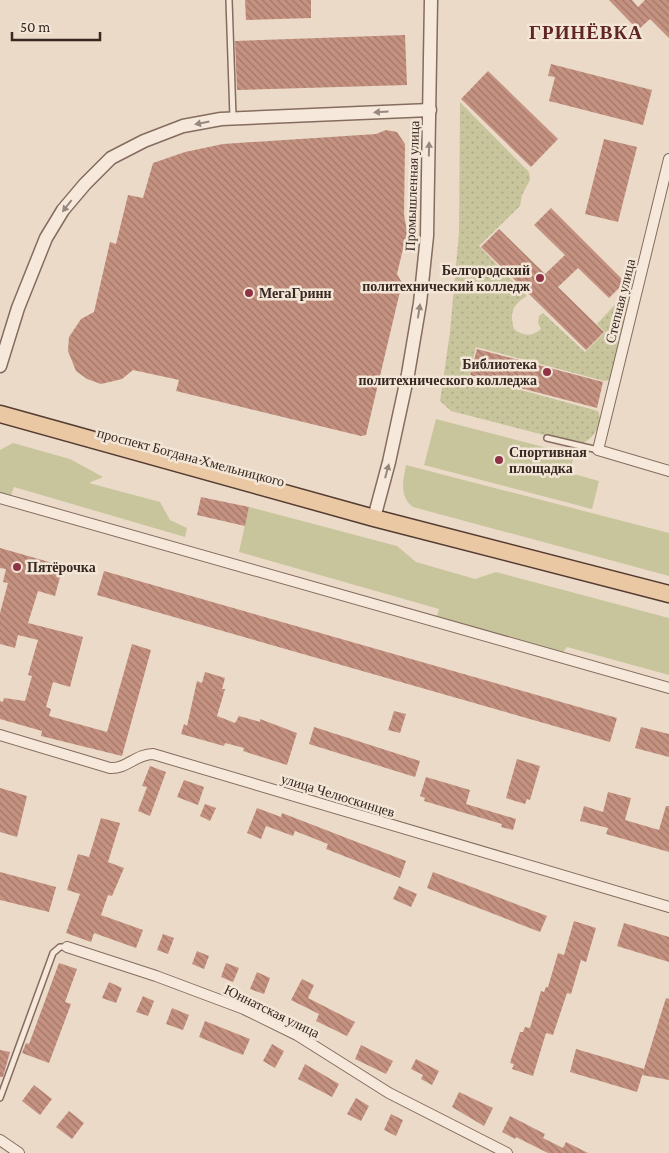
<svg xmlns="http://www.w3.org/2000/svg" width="669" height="1153" viewBox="0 0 669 1153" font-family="'Crimson Pro',serif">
<defs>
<pattern id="park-dots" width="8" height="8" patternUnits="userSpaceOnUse" patternTransform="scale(1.25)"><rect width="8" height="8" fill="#c8c59d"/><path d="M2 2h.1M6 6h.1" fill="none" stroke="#aca987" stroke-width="1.8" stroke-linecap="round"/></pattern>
<pattern id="building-back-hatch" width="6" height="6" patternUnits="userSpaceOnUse" patternTransform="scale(1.25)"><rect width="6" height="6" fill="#c59281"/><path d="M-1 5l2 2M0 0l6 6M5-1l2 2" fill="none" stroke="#a17769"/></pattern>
</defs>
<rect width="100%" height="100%" fill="#ebdac8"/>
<g fill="#c8c59d">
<polygon points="436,419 574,455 570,473 599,481 592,509 424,465"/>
<polygon points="13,443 70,459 103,477 89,483 160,502 170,520 187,528 185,537 14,487 10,498 0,494 0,450"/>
<path d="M406,465L669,533V576L413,507C399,497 403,480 406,465Z"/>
<polygon points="249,507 397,546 416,562 475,579 496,572 669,618 669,675 567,647 561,655 436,619 439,609 239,552"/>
</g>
<path fill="url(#park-dots)" d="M460,102L529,172L530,180L522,195L520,206L479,246L527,296C513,304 509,313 514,329C523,336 532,337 541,329L538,323L539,316L543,313L585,352L605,332L597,324L634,284L636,288L610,380L604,381L476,347L469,376L598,411C604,424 592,442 579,444L451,411L440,401L450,332L459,232Z"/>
<g fill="url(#building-back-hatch)">
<polygon points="245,0 311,0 311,18 246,20"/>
<polygon points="609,0 632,0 638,7 645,0 669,0 669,38 650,19 638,30"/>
<polygon points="405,35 407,85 237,90 235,41"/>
<polygon points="551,64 652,90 643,125 549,101 555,77 548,76"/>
<polygon points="488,71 558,139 531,167 461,99"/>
<polygon points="386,130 397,132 405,144 404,215 407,232 397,274 402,283 366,435 361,436 176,391 179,380 133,370 122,379 101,384 87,379 76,371 68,351 69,337 81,319 94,312 110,242 116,244 128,195 143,198 153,163 185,152 223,144 376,134"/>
<polygon points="604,139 637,147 618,222 585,214"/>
<polygon points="551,208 625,282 609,298 578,268 558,287 604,332 586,350 481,247 499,229 545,274 565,255 534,225"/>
<polygon points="477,349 603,382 597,408 470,375"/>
<polygon points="201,497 249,507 245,526 197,515"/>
<polygon points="0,548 63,566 55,596 38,591 28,623 83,637 70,687 53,682 46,707 51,709 49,716 107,732 132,644 151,650 122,756 41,736 42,731 0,719 0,701 3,702 4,698 25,701 32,676 28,675 38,640 18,635 15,648 0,644 0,613 8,583 3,582 6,569 0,568"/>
<polygon points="104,571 617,718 610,742 97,595"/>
<polygon points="205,672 225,678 222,689 225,689 217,716 235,723 239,716 260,722 260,719 297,733 287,765 243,751 244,748 225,743 224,746 181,734 184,724 187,726 197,681 202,683"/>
<polygon points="394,711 406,714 400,733 388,730"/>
<polygon points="314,727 420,761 415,777 309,744"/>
<polygon points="641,727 669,734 669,757 635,748"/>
<polygon points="517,759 540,766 530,800 527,799 525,804 506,798"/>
<polygon points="150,766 166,772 150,816 138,811 147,787 142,786"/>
<polygon points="426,777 470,790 466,804 516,819 513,830 501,827 502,824 424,801 425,798 420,796"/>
<polygon points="184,780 204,787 198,805 177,797"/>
<polygon points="0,788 27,796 17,837 0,832"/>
<polygon points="608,792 631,798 625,820 659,830 666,806 669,806 669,852 606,834 608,828 580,821 584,806 603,812"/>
<polygon points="205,804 216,808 210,821 200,816"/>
<polygon points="257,808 281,817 282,813 406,861 400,878 326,849 328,844 295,831 293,836 266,826 261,839 247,833"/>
<polygon points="101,818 120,823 108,862 124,868 112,896 108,895 101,915 143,930 136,948 94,933 91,942 66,933 80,894 67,890 78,854 89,857"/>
<polygon points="0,872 56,887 49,912 0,900"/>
<polygon points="433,872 547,916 540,932 427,888"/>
<polygon points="399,886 417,894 411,907 393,899"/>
<polygon points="574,921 596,928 586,962 581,960 571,994 567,993 553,1035 546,1033 533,1076 512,1069 514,1064 510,1063 520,1032 523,1032 525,1027 530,1028 541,991 544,992 546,987 548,987 558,953 564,955"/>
<polygon points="624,923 669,937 669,962 617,946"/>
<polygon points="163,934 174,938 168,954 157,950"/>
<polygon points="197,951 209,956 204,969 192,964"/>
<polygon points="59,963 77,969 65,1002 71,1004 49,1063 22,1053 26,1043 29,1044"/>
<polygon points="226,963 239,968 233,982 221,977"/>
<polygon points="257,972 270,978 264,994 250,989"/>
<polygon points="302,979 314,985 308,998 355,1022 347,1036 316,1021 319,1014 291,1000"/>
<polygon points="109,982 122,988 116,1003 102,998"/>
<polygon points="143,996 154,1001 148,1016 136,1012"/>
<polygon points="666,998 669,999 669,1080 642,1075"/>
<polygon points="172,1008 189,1015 183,1030 166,1024"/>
<polygon points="205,1021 250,1039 243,1055 199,1037"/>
<polygon points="272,1044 284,1051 275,1068 263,1061"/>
<polygon points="361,1045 393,1061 386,1074 355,1059"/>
<polygon points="576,1049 644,1069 637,1092 570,1072"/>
<polygon points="0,1050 10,1052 3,1077 0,1077"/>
<polygon points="416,1059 439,1071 432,1085 421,1079 423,1075 411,1069"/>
<polygon points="305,1064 339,1084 332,1097 298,1079"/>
<polygon points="34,1085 52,1099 40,1115 22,1101"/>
<polygon points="459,1092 493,1108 484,1126 452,1107"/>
<polygon points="356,1098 369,1106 361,1121 347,1114"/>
<polygon points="69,1111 84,1123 72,1139 56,1127"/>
<polygon points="391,1114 403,1120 396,1136 384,1130"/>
<polygon points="510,1116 545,1134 543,1138 563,1148 566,1142 588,1153 548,1153 516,1137 515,1139 502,1132"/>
</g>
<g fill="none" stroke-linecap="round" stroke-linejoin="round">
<g stroke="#856c5f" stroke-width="8">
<g id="service">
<polyline points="229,0 233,117"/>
<polyline points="547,438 598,450"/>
<polyline points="0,1098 53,953 60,947 67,947"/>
</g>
</g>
<g stroke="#856c5f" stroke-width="12">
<g id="minor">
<polyline points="669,159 598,450 669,471"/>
<polyline points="0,498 669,688"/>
<path d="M0,735L110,768C127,769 136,754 153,754L669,907"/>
<polyline points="67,947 156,976 244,1009 297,1035 389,1093 507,1153"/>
<polyline points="0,1140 19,1153"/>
</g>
</g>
<g stroke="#856c5f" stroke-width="15">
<g id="tertiary">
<polyline points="0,366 18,308 46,238 63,210 85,184 111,158 144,141 183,126 221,119 430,110"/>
<polyline points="374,518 389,462 408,374 420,303 427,236 431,0"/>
</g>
</g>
<g stroke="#543c32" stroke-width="19">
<polyline id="primary" points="0,414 374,518 669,594"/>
</g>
<use href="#service" stroke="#f6e9db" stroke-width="5"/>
<use href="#minor" stroke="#f6e9db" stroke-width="10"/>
<use href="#tertiary" stroke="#f6e9db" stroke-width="12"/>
<use href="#primary" stroke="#eac8a4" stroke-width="16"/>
</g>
<defs><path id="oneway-solid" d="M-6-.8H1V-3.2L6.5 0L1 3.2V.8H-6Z" transform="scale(1.25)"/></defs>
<g fill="#96887e">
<use href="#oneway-solid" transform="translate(381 112) rotate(177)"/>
<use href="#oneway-solid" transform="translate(202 123) rotate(169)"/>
<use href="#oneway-solid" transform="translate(429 149) rotate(-89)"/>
<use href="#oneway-solid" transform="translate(67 206) rotate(128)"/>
<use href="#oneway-solid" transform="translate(419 311) rotate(-81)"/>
<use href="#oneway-solid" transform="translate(387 471) rotate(-75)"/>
</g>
<g fill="#8f3445" stroke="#f3e6d7" stroke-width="2">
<circle cx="540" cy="278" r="5"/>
<circle cx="249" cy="293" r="5"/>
<circle cx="547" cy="372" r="5"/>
<circle cx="499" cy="460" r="5"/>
<circle cx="17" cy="567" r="5"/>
</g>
<g text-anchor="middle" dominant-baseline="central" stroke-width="5" stroke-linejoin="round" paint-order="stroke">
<g font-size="14" fill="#372821" stroke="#f3e6d7">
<text transform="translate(412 186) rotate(-88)">Промышленная улица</text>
<text transform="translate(620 301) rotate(-76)">Степная улица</text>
<text transform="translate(191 457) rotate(15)">проспект Богдана Хмельницкого</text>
<text transform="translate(338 795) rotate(17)">улица Челюскинцев</text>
<text transform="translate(272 1011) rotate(26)">Юннатская улица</text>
</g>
<g font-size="14" font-weight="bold" fill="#372821" stroke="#f3e6d7" text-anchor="start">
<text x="530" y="270" text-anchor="end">Белгородский<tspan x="530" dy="16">политехнический колледж</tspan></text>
<text x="259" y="293">МегаГринн</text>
<text x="537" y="364" text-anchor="end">Библиотека<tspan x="537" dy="16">политехнического колледжа</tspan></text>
<text x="509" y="452">Спортивная<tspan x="509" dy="16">площадка</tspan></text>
<text x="27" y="567">Пятёрочка</text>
</g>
<g font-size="19" font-weight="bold" letter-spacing="1" fill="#602624" stroke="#f3e6d7">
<text x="586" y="32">ГРИНЁВКА</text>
</g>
</g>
<path d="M12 32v8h88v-8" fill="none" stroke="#372821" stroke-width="2.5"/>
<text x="20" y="32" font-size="15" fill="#372821" stroke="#f3e6d7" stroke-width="4" paint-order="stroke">50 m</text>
</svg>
